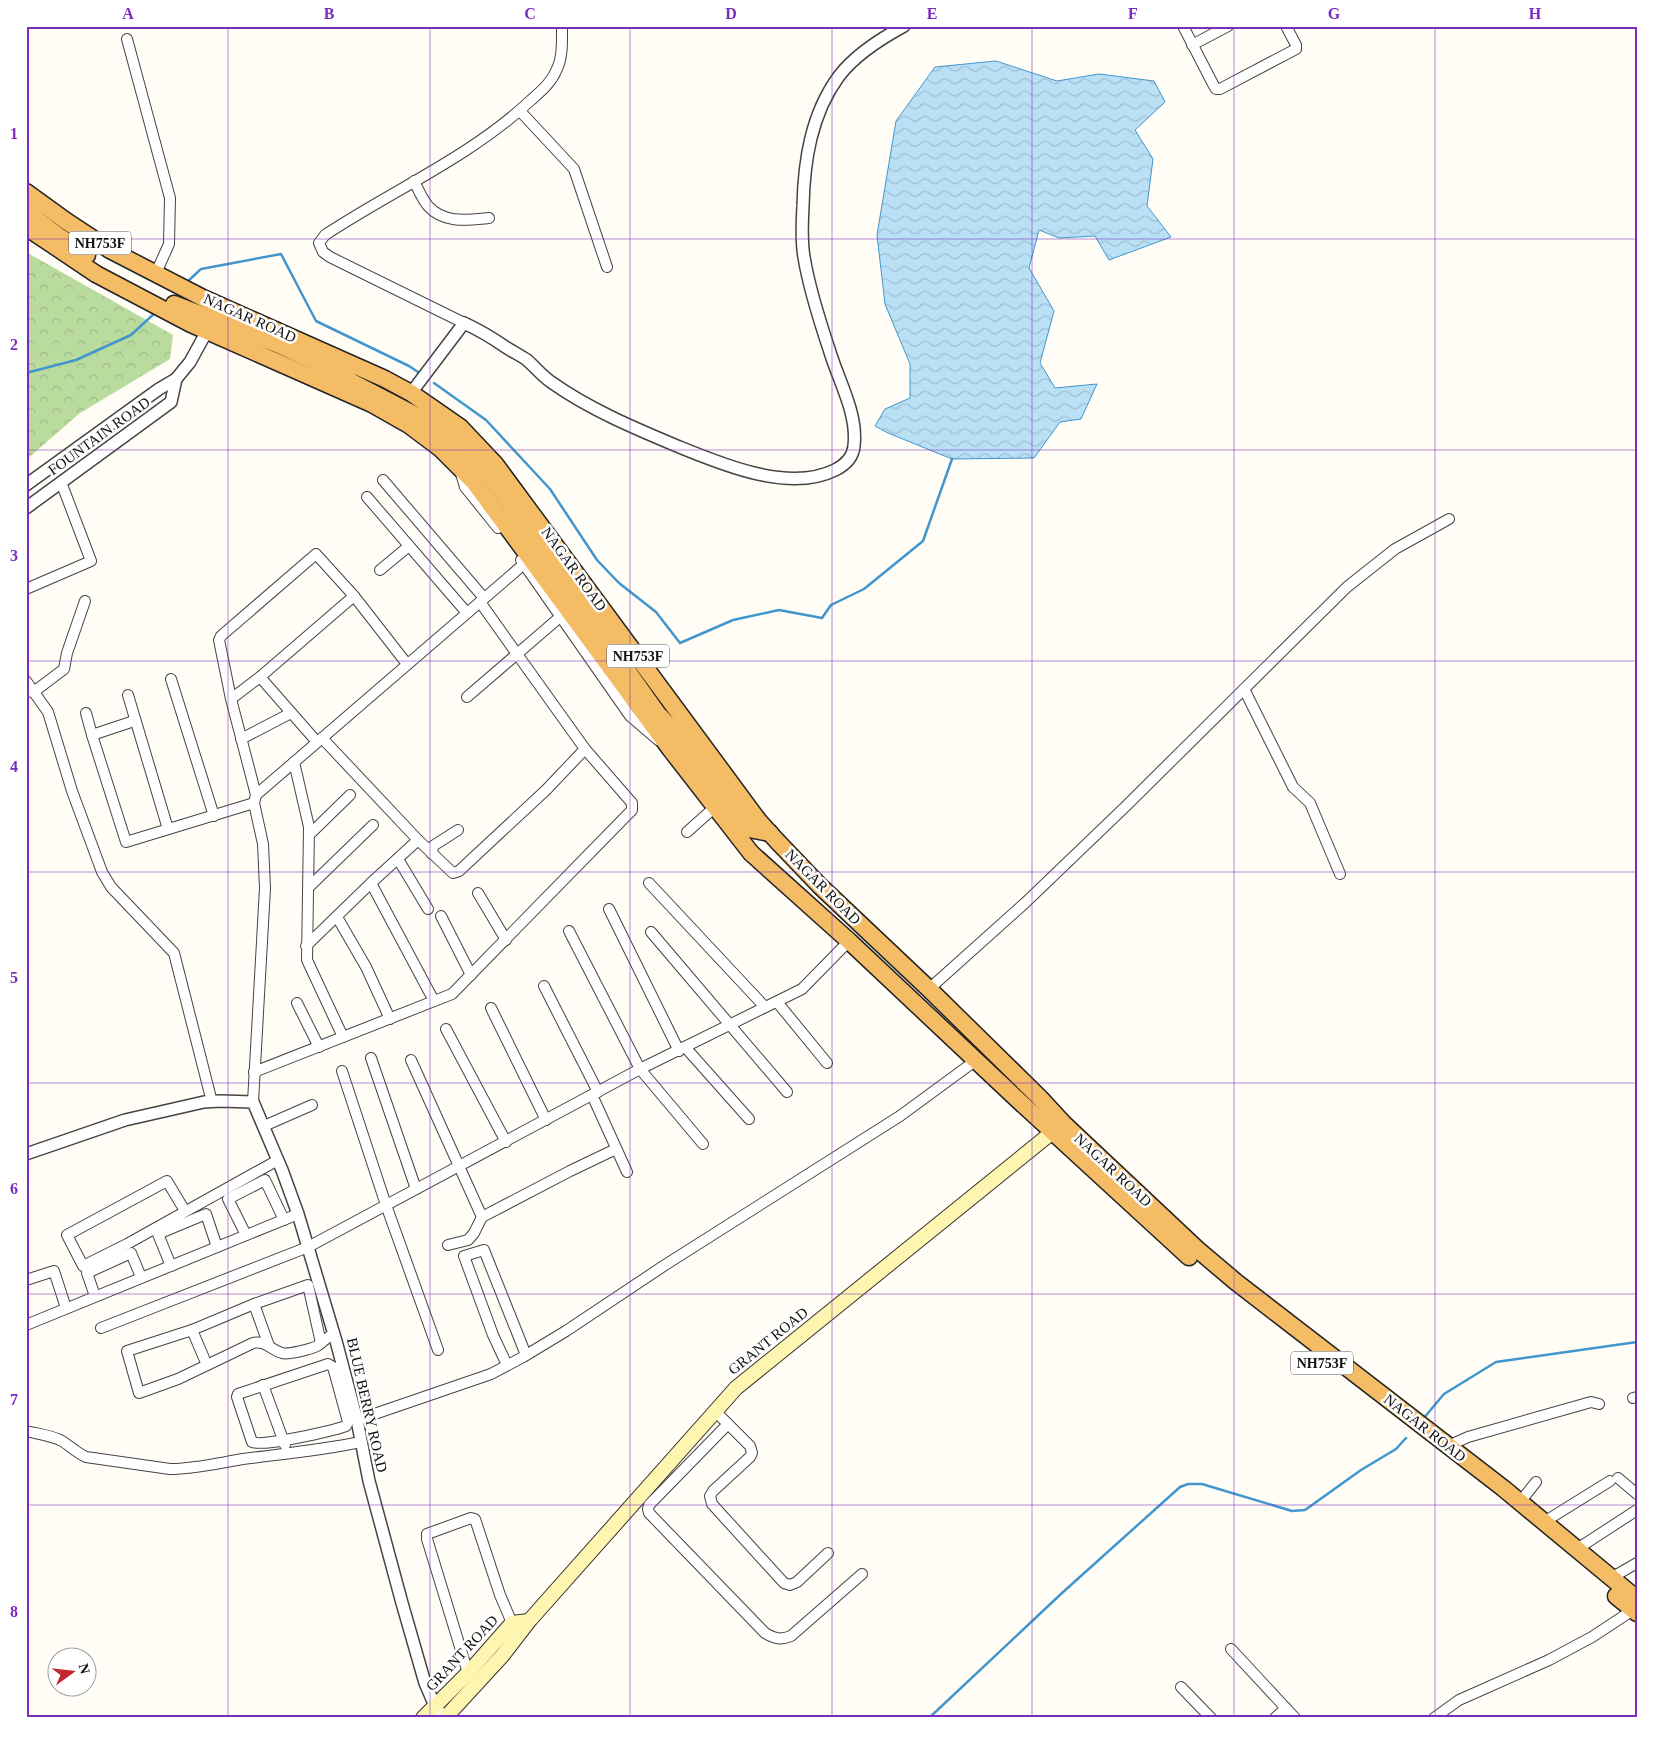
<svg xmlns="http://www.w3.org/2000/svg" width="1663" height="1744" viewBox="0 0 1663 1744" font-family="'Times New Roman',serif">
<defs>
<pattern id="forest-crowns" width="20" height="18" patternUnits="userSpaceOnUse" patternTransform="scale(1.25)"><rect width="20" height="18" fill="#b9db9d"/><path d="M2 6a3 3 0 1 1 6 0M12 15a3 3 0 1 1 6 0" fill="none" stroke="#9ebb86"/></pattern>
<pattern id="water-waves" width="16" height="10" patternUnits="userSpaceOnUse" patternTransform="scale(1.25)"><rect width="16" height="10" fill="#bae0f6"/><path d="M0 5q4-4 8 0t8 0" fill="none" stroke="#9fbfd2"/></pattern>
</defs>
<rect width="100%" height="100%" fill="#fffdf5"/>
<polygon fill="url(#forest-crowns)" points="26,252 173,335 170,359 80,413 26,460"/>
<polygon fill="url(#water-waves)" stroke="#4196cd" points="996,61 1057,81 1099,74 1154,81 1165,102 1135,130 1153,159 1147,206 1171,237 1109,260 1095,236 1059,238 1039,230 1029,268 1054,311 1040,363 1055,388 1097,384 1081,419 1060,422 1034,458 952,459 888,433 875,426 885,409 910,398 910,364 885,304 877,235 896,121 935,67"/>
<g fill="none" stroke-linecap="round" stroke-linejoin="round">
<g stroke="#4196cd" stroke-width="2.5">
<polyline points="187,282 201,269 281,254 316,321 409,366 421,374"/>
<polyline points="26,373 76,360 131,335 156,312"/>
<polyline points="434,383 486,420 550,489 597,560 619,583 656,612 680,643 733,620 779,610 822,618 831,605 864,589 923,541 952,459"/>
<polyline points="1423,1419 1444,1394 1496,1362 1637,1342"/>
<polyline points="929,1718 1062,1593 1180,1487 1188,1484 1202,1484 1292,1511 1305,1510 1361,1470 1396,1449 1406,1438"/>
</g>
<g stroke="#444" stroke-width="12">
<g id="minor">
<polyline points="1183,26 1214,86 1216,89 1220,89 1296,49 1296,45 1286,26"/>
<polyline points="127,39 170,198 169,244 156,273"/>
<polyline points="1192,45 1228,26"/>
<polyline points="520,111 574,169 607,267"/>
<path d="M414,181C418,189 422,199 428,206C444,224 468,220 489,218"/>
<path d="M464,323L330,257L323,252L319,243L325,235C393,190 472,156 531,100C541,91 551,83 556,71C563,58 562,41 562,26"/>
<polyline points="460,470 465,487 498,528"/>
<polyline points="383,480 484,598"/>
<polyline points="367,497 467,613"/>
<polyline points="521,560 630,716 658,740"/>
<polyline points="380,570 409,546"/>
<polyline points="26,589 91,561 61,482"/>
<polyline points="354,596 407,664"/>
<polyline points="260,677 317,742"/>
<polyline points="171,679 214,816"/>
<polyline points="26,681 48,712 72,791 102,872 111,887 174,953 212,1102"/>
<polyline points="1244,689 1293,787 1310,803 1340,874"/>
<polyline points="26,692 35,691 64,669 67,653 85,601"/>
<polyline points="128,695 168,829"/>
<polyline points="467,697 517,654 480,602"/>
<polyline points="231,699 260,677 354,596 316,554 221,636 219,640 231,699 256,795"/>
<polyline points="86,713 92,735"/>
<polyline points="134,721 92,735 126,842 254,803"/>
<polyline points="322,738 418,840 453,873 459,871 546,790 585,749"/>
<polyline points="241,739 291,713"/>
<polyline points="294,762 309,827 307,960 343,1037"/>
<polyline points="687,832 715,807"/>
<polyline points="309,835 350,795"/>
<polyline points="432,854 433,846 458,830"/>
<polyline points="398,859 428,909"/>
<polyline points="371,883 434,1001"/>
<polyline points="649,883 765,1007"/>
<polyline points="309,887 373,825"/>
<polyline points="478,893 506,940"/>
<polyline points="609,909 679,1051"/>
<polyline points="441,916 471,975"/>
<polyline points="337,917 366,967 390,1019"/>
<polyline points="569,931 640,1069 703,1144"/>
<polyline points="651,932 787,1092"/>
<polyline points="306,946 371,883 418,840"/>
<polyline points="544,986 598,1092"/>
<polyline points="929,989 1025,903 1125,807 1347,587 1395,549 1449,519"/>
<polyline points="777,1002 827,1063"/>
<polyline points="297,1003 319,1047"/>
<polyline points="491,1008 546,1120"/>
<polyline points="446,1029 506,1142"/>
<polyline points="685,1047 749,1119"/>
<polyline points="371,1058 416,1189"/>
<polyline points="411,1060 482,1217"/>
<polyline points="342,1071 386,1205 438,1350"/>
<polyline points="254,1072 452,994 632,810 632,803 585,749 517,654 560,617"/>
<polyline points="592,1095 627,1172"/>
<polyline points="253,1102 265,888 263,844 254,803 256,795 524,564"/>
<polyline points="264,1126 312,1105"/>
<polyline points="185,1211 167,1181 67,1235 83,1266 127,1244 278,1160"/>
<polyline points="246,1235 228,1199 265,1180 284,1220"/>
<polyline points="448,1245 468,1240 474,1233 482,1217 570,1171 616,1149"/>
<polyline points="171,1266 158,1234 206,1214 217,1247"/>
<polyline points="26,1280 54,1271 66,1308"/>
<polyline points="95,1296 87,1273 131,1253 141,1277"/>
<path d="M254,1304L192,1330L127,1351L139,1393L178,1379L253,1343C265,1340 271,1350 282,1353C288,1355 311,1349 317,1346C323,1342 327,1337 334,1334"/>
<polyline points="26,1325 298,1214"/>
<polyline points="101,1328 308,1247 640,1069 802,989 849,941"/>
<polyline points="192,1330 207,1365"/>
<polyline points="269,1346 254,1304 308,1285 321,1343"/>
<path d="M328,1364L333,1367L348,1422L346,1426C332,1431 262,1447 252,1442L237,1397L238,1394Z"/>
<polyline points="507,1365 493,1335 464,1256 484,1250 526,1355"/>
<polyline points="263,1385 285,1445"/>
<polyline points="1633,1398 1637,1397"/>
<polyline points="715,1411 750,1446 752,1453 750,1457 713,1491 710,1496 712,1504 784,1583 790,1585 797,1582 828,1553"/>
<polyline points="357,1420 491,1374 523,1357 566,1331 665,1265 900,1116 975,1061"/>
<path d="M728,1424L649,1505L648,1509L649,1513L765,1633C775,1639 781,1640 791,1636L862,1574"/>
<path d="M26,1431C38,1434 51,1435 62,1441C70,1446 77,1453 86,1457L170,1469C194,1469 219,1463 243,1459C282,1454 322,1450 361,1442"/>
<polyline points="1448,1446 1468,1437 1591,1402 1599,1404"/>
<polyline points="1618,1478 1637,1494"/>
<polyline points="1520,1502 1536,1482"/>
<polyline points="1544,1522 1610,1481"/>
<polyline points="1577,1549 1637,1510"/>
<polyline points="1611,1578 1637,1563"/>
<polyline points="1231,1649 1295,1718"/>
<polyline points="468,1673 427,1539 427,1534 471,1518 475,1519 500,1595 512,1623 516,1628"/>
<polyline points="1181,1687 1211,1718"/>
<polyline points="1275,1718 1286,1708"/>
<polyline points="1434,1718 1459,1700 1549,1660 1592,1637 1633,1610"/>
</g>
</g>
<g stroke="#444" stroke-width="14">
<g id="tertiary">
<path d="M411,393L464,323C479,330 491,337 504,346C511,351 520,355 527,360C535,367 542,376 551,382C589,409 634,428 677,446C721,464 789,493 835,470C845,465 853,457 854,446C858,413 838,380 829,349C819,319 809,288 804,257C801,240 802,223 803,206C804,161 811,114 839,76C855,55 880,39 904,26"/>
<polyline points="26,485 159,389 176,379 190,362 207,331"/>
<polyline points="26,508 171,402 176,379"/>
<polyline points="26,1154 125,1120 204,1102 220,1101 253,1102 282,1170 298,1214 336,1341 357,1420 369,1481 402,1603 425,1683 435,1706 444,1718"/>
</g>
</g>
<g stroke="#333" stroke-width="16">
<g id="secondary">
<polyline points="423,1718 468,1673 512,1623 529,1621"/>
<polyline points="445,1718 502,1656 529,1621 736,1388 1060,1126"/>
</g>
</g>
<g stroke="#222" stroke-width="19">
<g id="trunk">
<polyline points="26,192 66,221 110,250 203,298 385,379 411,393 460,427 495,464 758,820 777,841 820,886 929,989 1040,1098 1063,1123 1197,1249 1236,1282 1503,1488 1637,1599"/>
<polyline points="26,211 60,237 87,255"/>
<polyline points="26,227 96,274 191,324 372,404 409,425 441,449 474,482 671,750 751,853 849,941 1018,1100 1189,1257"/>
<polyline points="174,304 277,344 337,372 352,382 427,421 457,444 486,472 509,503 658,714 676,733 749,829 770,833"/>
<polyline points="1616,1596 1637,1613"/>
</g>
</g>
<use href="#minor" stroke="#fff" stroke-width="10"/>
<use href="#tertiary" stroke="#fff" stroke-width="11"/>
<use href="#secondary" stroke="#fef5b1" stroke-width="14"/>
<use href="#trunk" stroke="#f5bc66" stroke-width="16"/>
</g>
<path fill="none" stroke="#7b2cbf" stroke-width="1" stroke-opacity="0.55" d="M228,26V1718M430,26V1718M630,26V1718M832,26V1718M1032,26V1718M1234,26V1718M1435,26V1718M26,239H1637M26,450H1637M26,661H1637M26,872H1637M26,1083H1637M26,1294H1637M26,1505H1637"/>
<g text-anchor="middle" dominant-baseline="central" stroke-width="5" stroke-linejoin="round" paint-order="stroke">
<g fill="#fff" stroke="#585858" stroke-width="1">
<rect x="69" y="231.5" width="62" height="23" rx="4"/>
<rect x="607" y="644.5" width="62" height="23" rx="4"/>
<rect x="1291" y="1351.5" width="62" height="23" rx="4"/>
</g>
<g font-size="14" font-weight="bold" fill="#111">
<text x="100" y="243">NH753F</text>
<text x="638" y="656">NH753F</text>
<text x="1322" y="1363">NH753F</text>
</g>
<g font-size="15" fill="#111" stroke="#fff">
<text transform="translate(250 318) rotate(24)">NAGAR ROAD</text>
<text transform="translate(99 436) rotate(-36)">FOUNTAIN ROAD</text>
<text transform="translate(574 569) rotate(54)">NAGAR ROAD</text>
<text transform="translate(823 887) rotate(45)">NAGAR ROAD</text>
<text transform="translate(1113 1170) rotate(43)">NAGAR ROAD</text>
<text transform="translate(768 1341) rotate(-39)">GRANT ROAD</text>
<text transform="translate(367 1405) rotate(77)">BLUE BERRY ROAD</text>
<text transform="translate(1425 1428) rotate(38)">NAGAR ROAD</text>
<text transform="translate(462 1653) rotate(-47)">GRANT ROAD</text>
</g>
</g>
<rect width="1663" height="1744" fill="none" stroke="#ffffff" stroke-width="55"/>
<g transform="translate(72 1672) rotate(75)"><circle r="24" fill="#ffffff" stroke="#a0a0a0"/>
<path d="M0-4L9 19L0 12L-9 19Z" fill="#c22830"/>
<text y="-8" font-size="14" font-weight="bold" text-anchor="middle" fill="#111111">N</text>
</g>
<rect x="28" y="28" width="1608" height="1688" fill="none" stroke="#7b2cbf" stroke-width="2"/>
<g font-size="16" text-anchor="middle" font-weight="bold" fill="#7b2cbf">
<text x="128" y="19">A</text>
<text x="329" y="19">B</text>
<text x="530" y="19">C</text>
<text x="731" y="19">D</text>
<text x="932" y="19">E</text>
<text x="1133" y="19">F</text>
<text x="1334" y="19">G</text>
<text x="1535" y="19">H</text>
<text x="14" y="139">1</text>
<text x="14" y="350">2</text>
<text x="14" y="561">3</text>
<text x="14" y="772">4</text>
<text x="14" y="983">5</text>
<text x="14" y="1194">6</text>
<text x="14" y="1405">7</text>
<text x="14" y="1617">8</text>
</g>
</svg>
